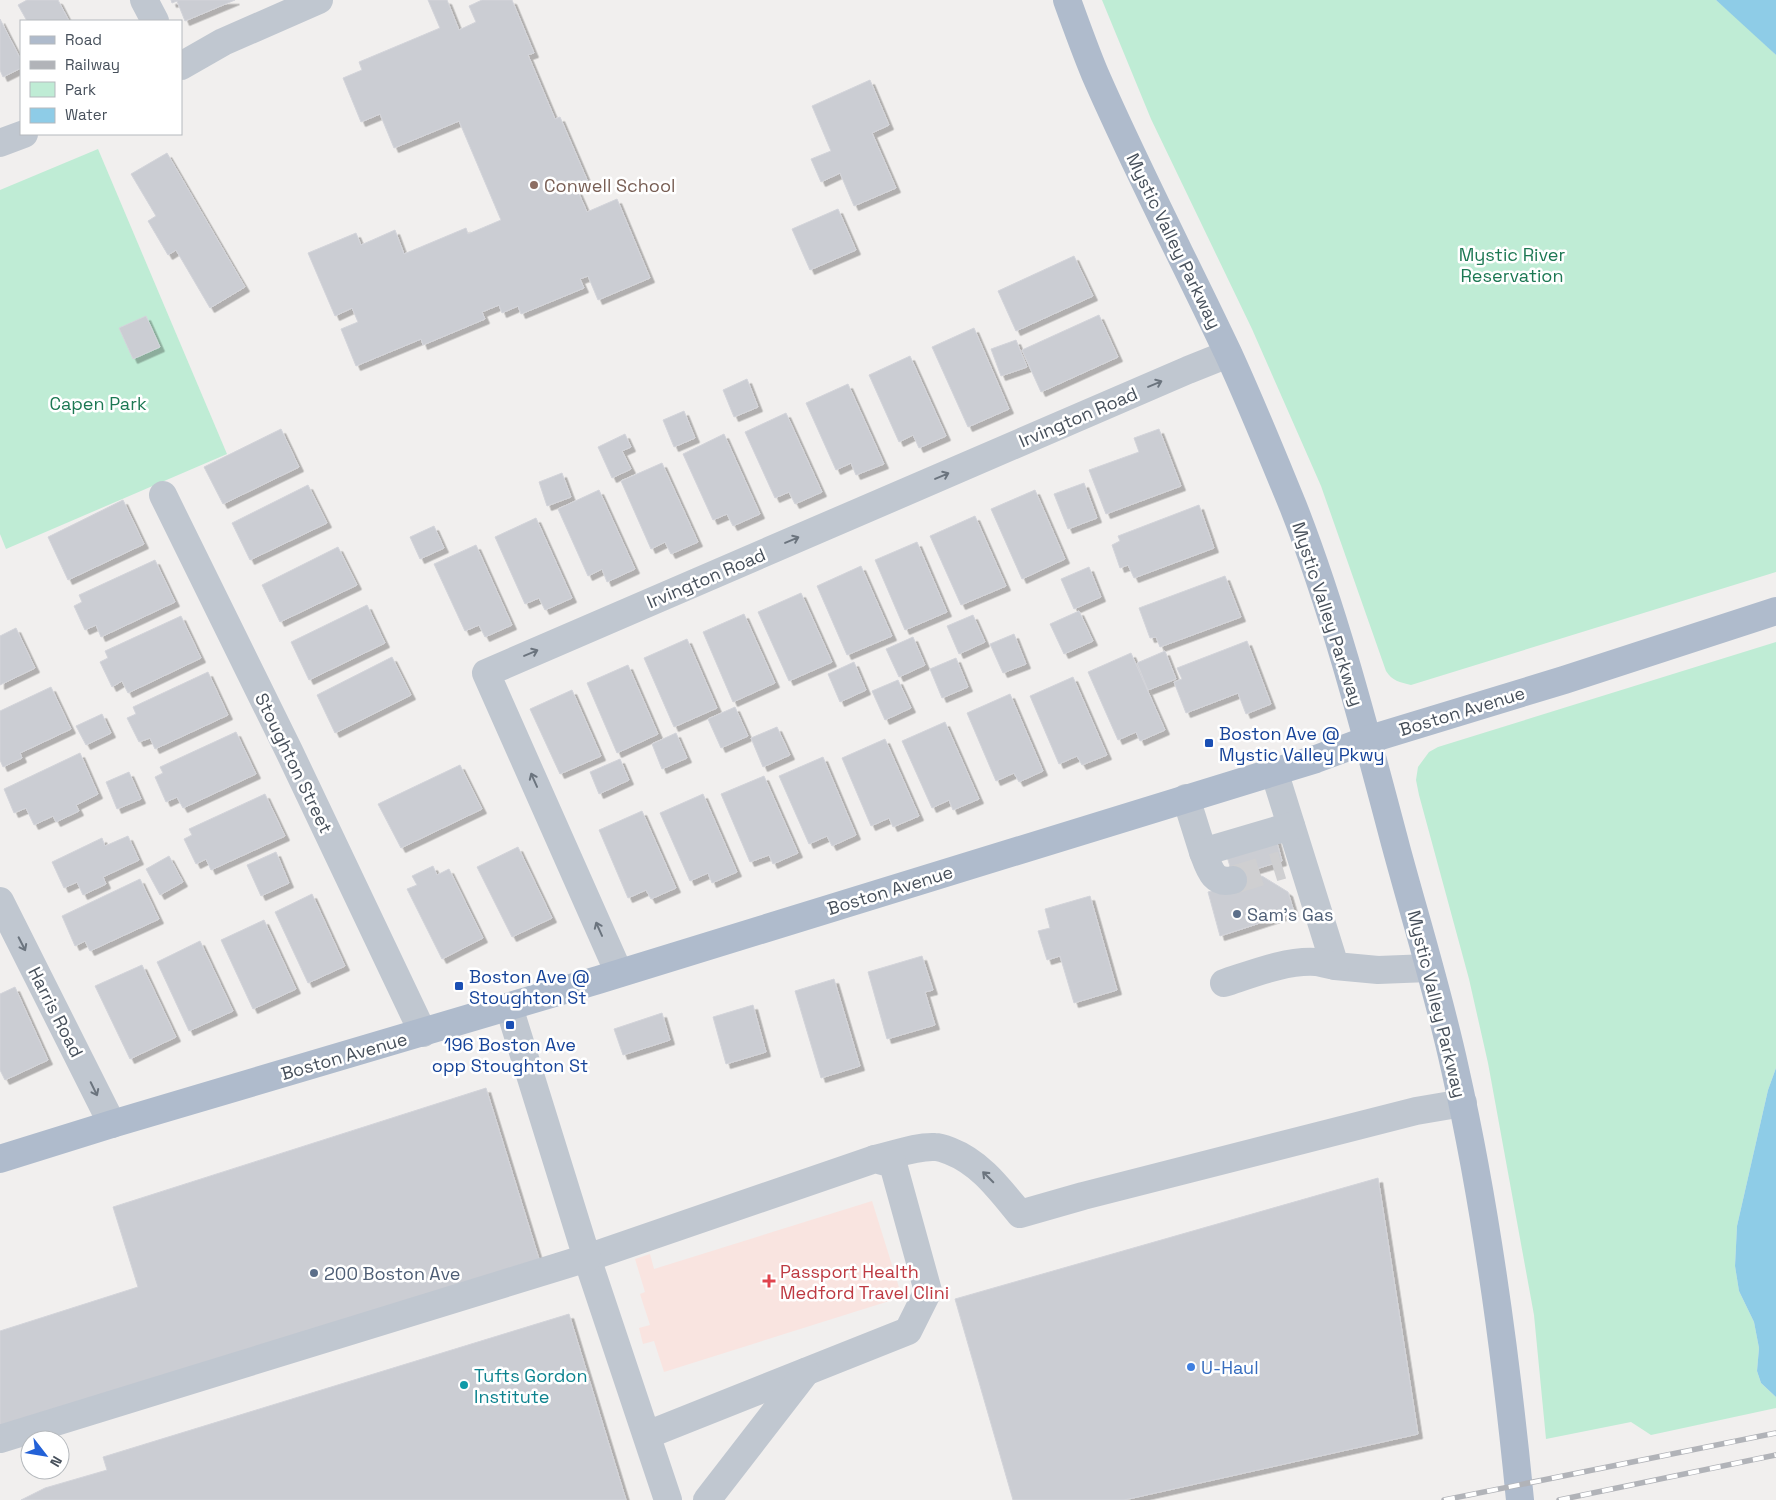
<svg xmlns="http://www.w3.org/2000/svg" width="1776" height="1500" viewBox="0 0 1776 1500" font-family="'Space Grotesk',sans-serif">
<defs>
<filter id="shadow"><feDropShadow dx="4.5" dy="4.5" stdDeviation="0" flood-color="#0004"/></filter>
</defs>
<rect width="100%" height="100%" fill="#f1efee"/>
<polygon fill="#f9e4e0" points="872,1201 902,1297 664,1372 654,1341 643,1344 639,1328 650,1325 640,1294 645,1292 635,1259 650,1254 654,1269"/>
<g fill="#bfecd5">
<path d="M1102,0H1716L1737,18L1776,55V572L1411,685C1400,682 1392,681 1386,671L1321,486L1252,329L1151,119Z"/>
<polygon points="98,149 227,454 6,549 0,534 0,190"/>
<polygon points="1776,642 1776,1068 1768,1090 1737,1226 1735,1266 1739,1291 1754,1322 1759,1348 1757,1371 1761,1383 1776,1397 1776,1408 1651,1435 1631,1422 1546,1439 1534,1315 1488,1063 1469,979 1419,795 1416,780 1418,767 1429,752 1438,747"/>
</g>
<g fill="#8ecce7">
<polygon points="1716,0 1776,0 1776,55"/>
<polygon points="1776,1068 1776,1397 1761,1383 1757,1371 1759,1348 1754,1322 1739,1291 1735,1266 1737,1226 1768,1090"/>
</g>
<g fill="#cbcdd3" stroke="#d3d4da" filter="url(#shadow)">
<polygon points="27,0 58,0 69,21 27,21 18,5"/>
<polygon points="171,0 235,0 185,21 177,1 172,3"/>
<polygon points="428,0 447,0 459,30 476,22 469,6 482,0 512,0 534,53 528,55 555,119 560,117 588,182 576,187 587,212 617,199 650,278 598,300 588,276 580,279 584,288 521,314 518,306 502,313 499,305 482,312 485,319 423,345 421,339 356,366 341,329 358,322 352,308 335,316 308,253 356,233 361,245 395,230 404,254 466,228 468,234 501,220 459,121 394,148 380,114 361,122 343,78 362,70 359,62 440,28"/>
<polygon points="0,19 21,60 21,68 3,77 0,70"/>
<polygon points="870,80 889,125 872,133 896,188 854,206 840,173 821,182 811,159 831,151 812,106"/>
<polygon points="167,153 245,287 210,308 176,250 168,255 148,221 156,216 131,174"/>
<polygon points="838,209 856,250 810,270 792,229"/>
<polygon points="1074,256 1093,296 1016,331 998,291"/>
<polygon points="1099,315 1118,357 1041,392 1022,350"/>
<polygon points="146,316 160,347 133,359 119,328"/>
<polygon points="974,328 1009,409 968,427 932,347"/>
<polygon points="1016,340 1027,367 1001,376 991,349"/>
<polygon points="910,356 946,436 919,448 913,435 899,442 869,375"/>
<polygon points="747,379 758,407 734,417 723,390"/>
<polygon points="848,384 884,464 856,475 851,463 836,470 806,403"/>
<polygon points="684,411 695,438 674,447 663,420"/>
<polygon points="786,413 822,492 795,504 789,492 775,498 745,432"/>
<polygon points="281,429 299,467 223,504 204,467"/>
<polygon points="1159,429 1181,486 1106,514 1089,470 1139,452 1134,438"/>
<polygon points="625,434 631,447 622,451 631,469 612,478 598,447"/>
<polygon points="724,434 760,514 733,526 727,514 713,520 683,454"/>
<polygon points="662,463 698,542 671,554 665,542 651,549 621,481"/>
<polygon points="562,473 571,497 547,506 539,482"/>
<polygon points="1084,483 1097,518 1068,529 1054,494"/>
<polygon points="308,485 327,523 250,560 232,523"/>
<polygon points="599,490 635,569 607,582 602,569 588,576 558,509"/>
<polygon points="1035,490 1065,559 1022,579 991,509"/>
<polygon points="123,500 144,544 68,580 48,537"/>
<polygon points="1199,505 1214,548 1134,578 1128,565 1120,568 1112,545 1120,541 1118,536"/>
<polygon points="975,516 1006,586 961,605 930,536"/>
<polygon points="536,518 572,598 545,610 539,598 525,604 495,537"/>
<polygon points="434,526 444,548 420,559 410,537"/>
<polygon points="917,542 947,612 905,630 875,560"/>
<polygon points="476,545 512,625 485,637 479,625 465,631 434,564"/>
<polygon points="338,547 357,585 280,622 262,585"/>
<polygon points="155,560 175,602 101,637 96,625 85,630 74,606 82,602 79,595"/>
<polygon points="861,566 892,636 847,655 817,586"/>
<polygon points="1089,567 1101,597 1074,609 1061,579"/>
<polygon points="1225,576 1241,617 1160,647 1156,637 1150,638 1139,608"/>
<polygon points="801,593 832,662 789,681 758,612"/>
<polygon points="367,605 385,643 309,680 291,642"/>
<polygon points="1079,611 1093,641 1064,654 1050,624"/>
<polygon points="744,614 775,683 733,702 703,632"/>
<polygon points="973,615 985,642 959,654 947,626"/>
<polygon points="181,616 201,658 128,693 122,681 112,687 100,662 108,658 105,651"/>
<polygon points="16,628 35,668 0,685 0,636"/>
<polygon points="1014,634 1026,664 1003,673 990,644"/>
<polygon points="913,637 925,665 899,677 886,649"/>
<polygon points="687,639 717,708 674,727 644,658"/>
<polygon points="1247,641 1271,704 1246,714 1238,693 1186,713 1174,682 1182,679 1177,668"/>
<polygon points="1165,651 1176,679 1148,690 1137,663"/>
<polygon points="1131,653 1165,730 1140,741 1136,732 1118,740 1088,672"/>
<polygon points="392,657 411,695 335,733 317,695"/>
<polygon points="956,658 968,687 942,698 930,669"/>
<polygon points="854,662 866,690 840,702 828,674"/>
<polygon points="628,665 658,734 617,753 587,683"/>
<polygon points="208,672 228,715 155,749 150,738 139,742 127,718 136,714 133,707"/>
<polygon points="1073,677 1107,755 1082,765 1077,756 1059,764 1030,696"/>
<polygon points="898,680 911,708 885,720 872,691"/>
<polygon points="51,687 71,729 20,753 22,758 3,767 0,760 0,711"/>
<polygon points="572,690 601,756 560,774 530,709"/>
<polygon points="1010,694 1043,771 1019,782 1014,773 996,781 967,713"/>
<polygon points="735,707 748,736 721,748 708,719"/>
<polygon points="102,714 111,733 86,745 76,726"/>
<polygon points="945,722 979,799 953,810 949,800 932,808 902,741"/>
<polygon points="777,727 790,755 763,767 751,738"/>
<polygon points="236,732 256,774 183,808 177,797 166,802 155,777 163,773 160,767"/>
<polygon points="676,733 687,758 662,769 652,744"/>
<polygon points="885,739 919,816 893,827 889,818 871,826 842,758"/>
<polygon points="80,753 98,794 76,805 79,811 56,822 53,816 34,825 26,808 14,813 4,789"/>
<polygon points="823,757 856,835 832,846 827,836 809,844 779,776"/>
<polygon points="620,759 629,780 599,794 590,772"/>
<polygon points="460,765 482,809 401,848 378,804"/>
<polygon points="129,772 141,799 117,809 106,782"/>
<polygon points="764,776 798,853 773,864 769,855 750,862 721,794"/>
<polygon points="265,794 285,836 211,870 206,859 196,864 184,839 192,835 189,829"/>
<polygon points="703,794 737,872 712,883 708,873 690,881 660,813"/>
<polygon points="642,811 676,888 651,899 646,890 628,898 599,830"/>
<polygon points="1273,828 1282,861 1233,876 1223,844"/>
<polygon points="128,836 139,860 103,877 106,884 83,895 77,882 64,888 52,862 102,838 105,846"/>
<polygon points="518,847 552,918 512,937 477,867"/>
<polygon points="276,852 289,883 261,896 247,865"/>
<polygon points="169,856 183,882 160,895 146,869"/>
<polygon points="433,866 437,875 449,869 483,938 442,959 407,889 417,885 412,876"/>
<polygon points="1262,876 1288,892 1294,912 1220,936 1208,892"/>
<polygon points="140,879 159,919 90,951 85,941 75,946 62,916"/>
<polygon points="312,894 345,966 308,983 275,912"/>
<polygon points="1090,896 1117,990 1074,1003 1060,956 1047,960 1038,931 1050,928 1045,909"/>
<polygon points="264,920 296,989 253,1009 221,940"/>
<polygon points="200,941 233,1011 189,1031 157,962"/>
<polygon points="922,956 933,990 925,992 935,1025 887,1039 868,972"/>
<polygon points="142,965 176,1037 130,1059 95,986"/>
<polygon points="834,979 860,1066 821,1078 795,991"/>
<polygon points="15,987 48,1060 5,1080 0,1070 0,994"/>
<polygon points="753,1005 766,1052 726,1064 713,1017"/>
<polygon points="662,1013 670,1040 623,1055 614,1029"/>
<polygon points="486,1088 539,1259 0,1430 0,1331 138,1287 113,1207"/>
<polygon points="1378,1178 1418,1434 1124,1500 1013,1500 955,1299"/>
<polygon points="569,1314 626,1500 21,1500 45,1488 107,1470 103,1457"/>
</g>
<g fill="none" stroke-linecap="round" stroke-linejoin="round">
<polyline stroke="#cfcfd1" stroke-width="28" stroke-dasharray="28 14" stroke-linecap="butt" points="1233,880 1282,865"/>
<g stroke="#c0c7d0" stroke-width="28">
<polyline points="144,0 155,21"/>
<polyline points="181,66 223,42 319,0"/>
<polyline points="0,143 24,134"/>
<polyline points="163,495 289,751 423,1033"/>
<polyline points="1274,771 1335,966 1378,970 1429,968"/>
<polyline points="1186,798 1203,852 1291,826"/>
<path d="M1203,852C1209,868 1213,885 1233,880"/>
<polyline points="0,901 112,1124"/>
<polyline points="619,973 486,673 1188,370 1228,354"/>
<path d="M1224,983C1252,974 1286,960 1316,962C1322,963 1328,965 1335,966"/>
<path d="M875,1159C894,1155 915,1146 935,1147C940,1147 945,1149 950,1151C981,1163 1000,1190 1020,1214L1083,1196L1416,1111L1463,1103"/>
<polyline points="647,1435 908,1331 928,1291 893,1164 875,1159 587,1258 668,1500"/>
<polyline points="0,1439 587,1258 509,1007"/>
<polyline points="707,1500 806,1372"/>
</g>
<g stroke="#afbbcc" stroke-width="28">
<path d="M1067,0C1076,25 1085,50 1095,74C1136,168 1184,260 1228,353C1251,403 1272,455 1293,506C1336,616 1366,734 1396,847C1416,921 1439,995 1455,1069C1487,1211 1506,1356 1520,1500"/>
<polyline points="0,1159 112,1124 598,980 1316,759 1367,740 1564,680 1776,611"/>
</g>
<g stroke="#b1b3b8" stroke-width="5.5">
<g id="rail">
<polyline points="1444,1500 1776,1433"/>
<polyline points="1559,1500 1776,1455"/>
</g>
</g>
<use href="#rail" stroke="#fff" stroke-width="4" stroke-dasharray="11" stroke-linecap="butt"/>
</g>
<defs><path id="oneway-shaft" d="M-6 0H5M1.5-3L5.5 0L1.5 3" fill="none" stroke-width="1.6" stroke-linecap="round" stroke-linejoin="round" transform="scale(1.25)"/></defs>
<g stroke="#6b747e">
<use href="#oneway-shaft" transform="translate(1155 384) rotate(-23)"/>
<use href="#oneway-shaft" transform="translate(942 476) rotate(-23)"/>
<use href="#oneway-shaft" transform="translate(792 540) rotate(-23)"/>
<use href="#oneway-shaft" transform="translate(531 653) rotate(-23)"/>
<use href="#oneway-shaft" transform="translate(534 780) rotate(-114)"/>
<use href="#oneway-shaft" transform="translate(599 929) rotate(-114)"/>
<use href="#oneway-shaft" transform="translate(22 944) rotate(63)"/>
<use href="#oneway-shaft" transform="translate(94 1089) rotate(64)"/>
<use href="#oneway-shaft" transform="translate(988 1177) rotate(-135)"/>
</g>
<circle fill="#8d6e63" stroke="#fff" stroke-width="2" cx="534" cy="185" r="5"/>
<g fill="#1a4fb4" stroke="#fff" stroke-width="2">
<rect x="1204" y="738" width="10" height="10" rx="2.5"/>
<rect x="454" y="981" width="10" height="10" rx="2.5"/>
<rect x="505" y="1020" width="10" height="10" rx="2.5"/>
</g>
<g fill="#5c6f8a" stroke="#fff" stroke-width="2">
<circle cx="1237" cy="914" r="5"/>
<circle cx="314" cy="1273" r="5"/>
</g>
<path fill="#e0444e" stroke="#fff" stroke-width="2" d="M766.5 1273.5h5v5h5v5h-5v5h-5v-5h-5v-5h5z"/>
<circle fill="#3f7fe0" stroke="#fff" stroke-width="2" cx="1191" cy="1367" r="5"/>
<circle fill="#0f9aa8" stroke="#fff" stroke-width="2" cx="464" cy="1385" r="5"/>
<g text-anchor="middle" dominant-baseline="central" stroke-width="5" stroke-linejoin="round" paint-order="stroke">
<g font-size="18" fill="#785e54" stroke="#fff" text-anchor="start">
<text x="544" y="185">Conwell School</text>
</g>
<g font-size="18" fill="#47505b" stroke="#fff">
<text transform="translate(1174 241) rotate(64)">Mystic Valley Parkway</text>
<text transform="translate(1078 417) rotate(-23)">Irvington Road</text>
<text transform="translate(706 578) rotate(-23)">Irvington Road</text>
<text transform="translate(1328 614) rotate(72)">Mystic Valley Parkway</text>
<text transform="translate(1462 711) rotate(-17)">Boston Avenue</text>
<text transform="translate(294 763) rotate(64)">Stoughton Street</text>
<text transform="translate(890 890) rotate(-17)">Boston Avenue</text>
<text transform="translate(1437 1004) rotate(76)">Mystic Valley Parkway</text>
<text transform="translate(56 1012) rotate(63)">Harris Road</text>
<text transform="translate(344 1056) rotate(-16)">Boston Avenue</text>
</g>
<g font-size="18" fill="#1c7853" stroke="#fff">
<text x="1512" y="254">Mystic River<tspan x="1512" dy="21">Reservation</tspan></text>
<text x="98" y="403">Capen Park</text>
</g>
<g font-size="18" fill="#164399" stroke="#fff" text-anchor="start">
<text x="1219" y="733">Boston Ave @<tspan x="1219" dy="21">Mystic Valley Pkwy</tspan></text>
<text x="469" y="976">Boston Ave @<tspan x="469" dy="21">Stoughton St</tspan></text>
<text x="510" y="1044" text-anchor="middle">196 Boston Ave<tspan x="510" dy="21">opp Stoughton St</tspan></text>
</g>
<g font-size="18" fill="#4e5e75" stroke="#fff" text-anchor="start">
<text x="1247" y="914">Sam's Gas</text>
<text x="324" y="1273">200 Boston Ave</text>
</g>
<g font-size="18" fill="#be3a42" stroke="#fff" text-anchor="start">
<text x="780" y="1271">Passport Health<tspan x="780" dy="21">Medford Travel Clini</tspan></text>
</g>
<g font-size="18" fill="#366cbe" stroke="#fff" text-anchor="start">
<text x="1201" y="1367">U-Haul</text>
</g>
<g font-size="18" fill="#0d838f" stroke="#fff" text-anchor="start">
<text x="474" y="1375">Tufts Gordon<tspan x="474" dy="21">Institute</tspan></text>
</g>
</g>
<rect x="20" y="20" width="162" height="115" fill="#ffffff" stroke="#b5b9bd"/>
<rect x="30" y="36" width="25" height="8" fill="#afbbcc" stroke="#b5b9bd"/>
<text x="65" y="45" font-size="15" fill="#47505b">Road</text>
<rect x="30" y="61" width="25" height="8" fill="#b1b3b8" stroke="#b5b9bd"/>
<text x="65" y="70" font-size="15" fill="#47505b">Railway</text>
<rect x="30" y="82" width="25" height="15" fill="#bfecd5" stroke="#b5b9bd"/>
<text x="65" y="95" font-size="15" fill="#47505b">Park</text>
<rect x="30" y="108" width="25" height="15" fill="#8ecce7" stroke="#b5b9bd"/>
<text x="65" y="120" font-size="15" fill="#47505b">Water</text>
<g transform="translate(45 1455) rotate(121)"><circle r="24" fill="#ffffff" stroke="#b5b9bd"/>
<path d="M0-4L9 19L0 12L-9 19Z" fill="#2361d7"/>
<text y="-8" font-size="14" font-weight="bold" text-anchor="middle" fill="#47505b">N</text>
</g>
</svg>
